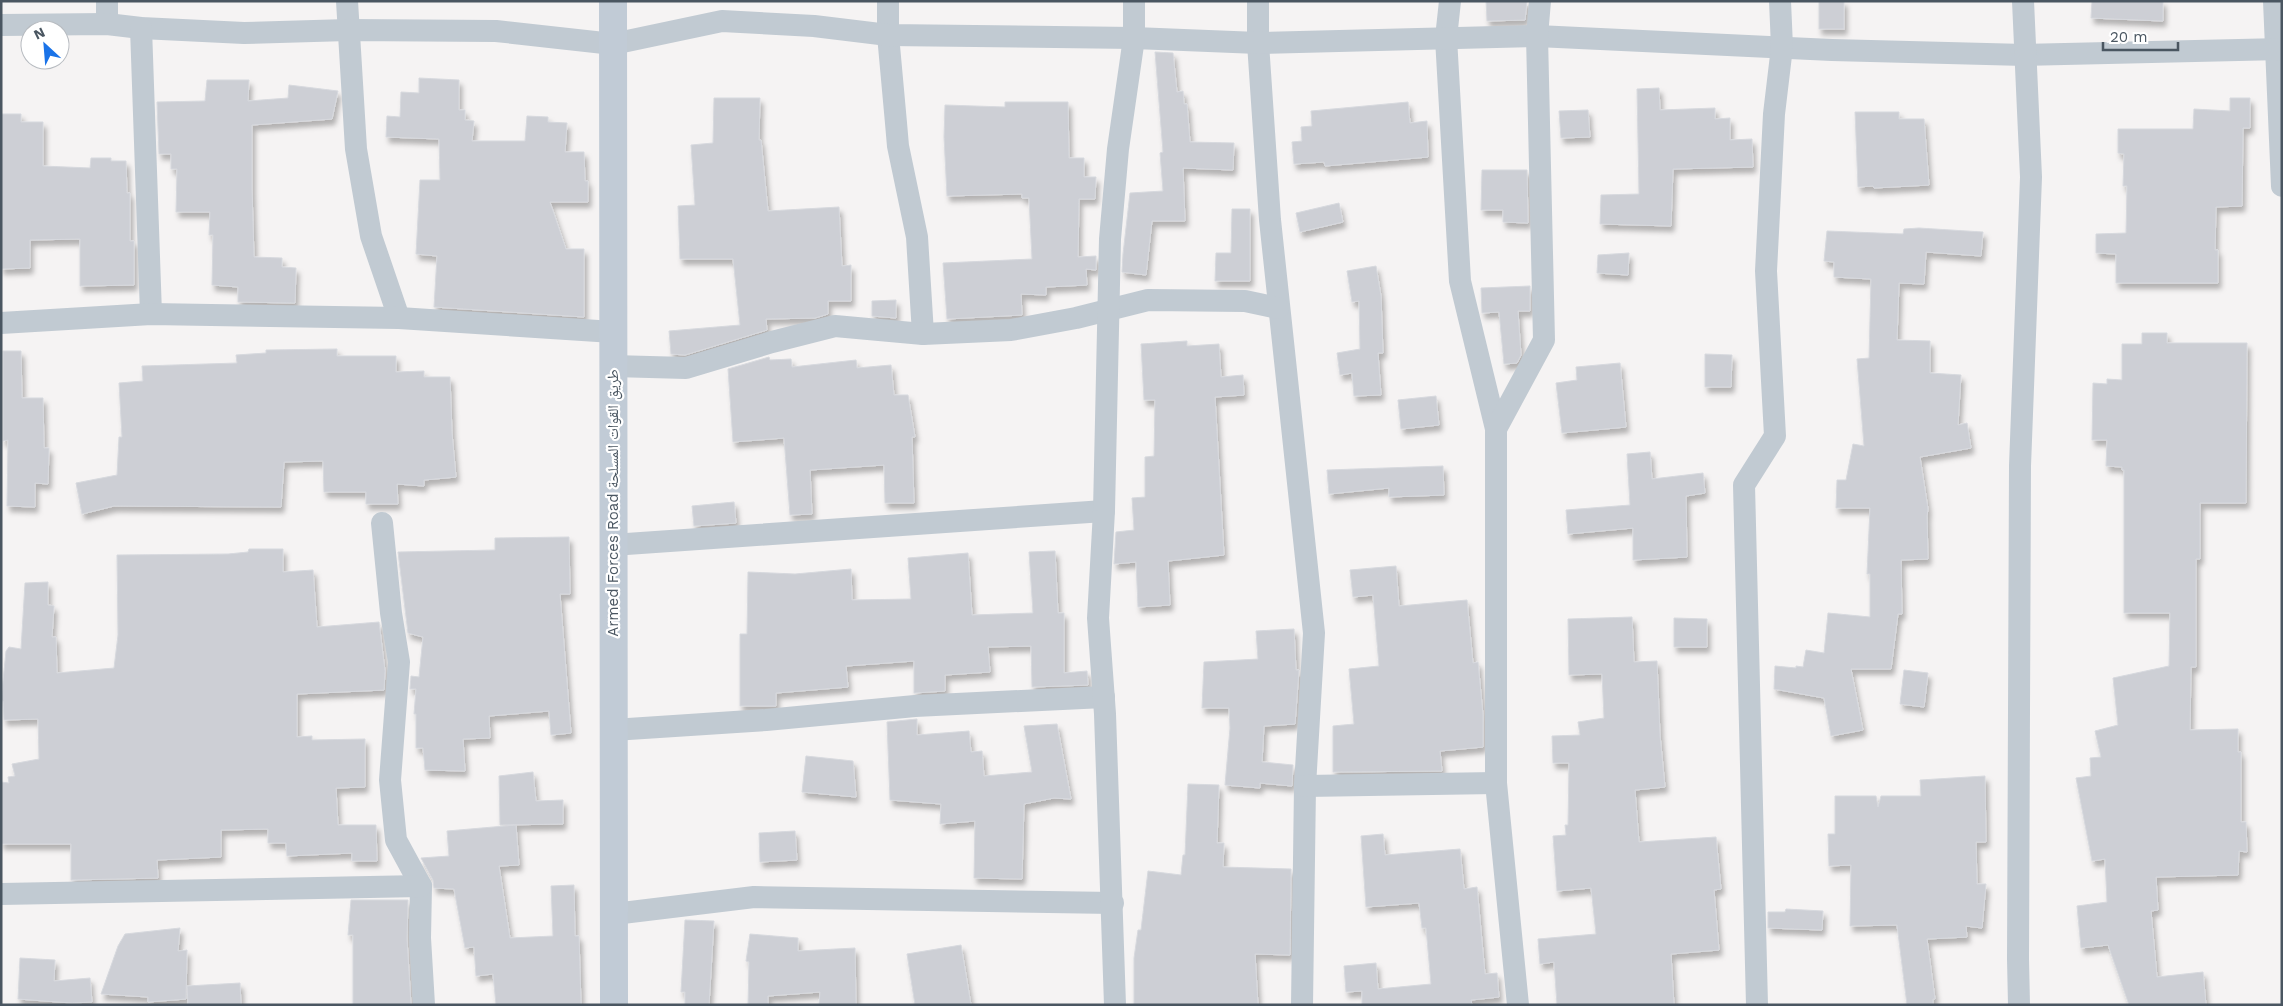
<svg xmlns="http://www.w3.org/2000/svg" width="2283" height="1006" viewBox="0 0 2283 1006" font-family="'Work Sans','Noto Naskh Arabic',sans-serif">
<defs>
<filter id="shadow"><feDropShadow dx="3" dy="5.5" stdDeviation="2.5" flood-color="#0004"/></filter>
</defs>
<rect width="100%" height="100%" fill="#f5f3f3"/>
<g fill="#cdcfd5" stroke="#d7d9de" filter="url(#shadow)">
<polygon points="1486,1 1527,1 1525,20 1487,21"/>
<rect x="1819" y="1" width="25" height="28"/>
<polygon points="2092,1 2163,1 2163,21 2091,18"/>
<polygon points="1155,52 1173,53 1177,92 1183,91 1184,104 1187,104 1190,142 1234,143 1233,170 1183,168 1185,221 1152,221 1146,275 1122,272 1123,254 1130,193 1163,191 1160,153 1163,152"/>
<polygon points="419,78 459,80 459,110 465,110 465,120 474,121 472,141 525,141 527,116 548,117 548,122 567,123 565,152 584,152 585,181 588,181 588,202 550,202 566,249 584,249 584,317 434,307 437,256 416,254 420,180 440,180 439,139 386,137 387,116 400,117 401,92 419,93"/>
<polygon points="207,80 249,80 248,101 288,98 289,85 338,91 332,119 252,125 252,190 254,257 282,258 282,267 296,268 295,303 238,302 238,287 212,285 213,235 209,235 210,212 176,212 177,169 171,169 171,154 159,154 157,102 205,101"/>
<polygon points="1659,88 1660,110 1715,108 1715,119 1730,118 1730,140 1752,139 1753,167 1673,169 1671,226 1600,224 1601,195 1639,194 1637,89"/>
<polygon points="714,98 760,98 759,140 761,140 768,211 839,207 842,266 851,265 851,301 828,301 828,314 815,318 766,319 767,330 685,355 671,354 669,331 740,325 733,259 680,259 678,206 695,205 691,145 713,143"/>
<polygon points="2230,98 2250,98 2250,128 2243,128 2242,206 2216,207 2215,250 2218,250 2218,283 2116,283 2116,254 2096,253 2096,234 2126,233 2127,186 2123,186 2124,154 2118,153 2118,129 2193,129 2194,109 2230,111"/>
<polygon points="1005,102 1068,102 1069,158 1084,158 1084,177 1096,177 1095,199 1079,199 1078,257 1096,256 1096,270 1086,269 1087,285 1046,287 1046,295 1021,294 1022,315 947,319 943,263 1032,259 1029,198 1022,198 1022,194 947,196 944,137 945,105 1005,107"/>
<polygon points="1408,102 1410,123 1427,121 1428,157 1325,166 1324,162 1294,164 1292,142 1302,141 1301,127 1312,126 1311,111"/>
<polygon points="1588,110 1590,137 1561,138 1559,111"/>
<polygon points="1855,112 1899,112 1899,119 1924,119 1929,185 1874,188 1873,186 1858,187"/>
<polygon points="1,114 21,114 21,122 43,122 43,166 90,168 91,158 111,158 111,161 126,161 127,193 130,193 130,241 134,241 134,285 80,286 80,239 30,240 30,268 1,269"/>
<polygon points="1482,170 1527,170 1528,223 1503,222 1503,210 1481,210"/>
<polygon points="1339,203 1343,222 1300,232 1296,213"/>
<polygon points="1232,209 1250,209 1250,281 1215,281 1216,253 1231,253"/>
<polygon points="1919,228 1983,232 1981,256 1926,252 1924,284 1899,283 1897,340 1930,341 1930,373 1961,375 1958,425 1967,423 1971,448 1920,457 1928,509 1927,516 1928,559 1901,560 1902,614 1898,614 1891,669 1851,669 1863,730 1831,736 1824,698 1774,689 1775,666 1796,668 1796,666 1803,667 1806,650 1824,653 1828,613 1870,617 1870,574 1867,574 1870,508 1836,508 1837,480 1846,480 1853,444 1864,446 1857,359 1869,358 1871,279 1834,277 1834,262 1824,261 1827,231 1903,234 1904,229"/>
<polygon points="1629,253 1628,275 1597,273 1598,255"/>
<polygon points="1376,266 1381,296 1383,353 1378,353 1381,395 1354,396 1352,373 1340,375 1337,353 1360,349 1359,301 1352,302 1347,271"/>
<polygon points="1530,286 1530,311 1518,311 1521,355 1517,363 1504,364 1499,312 1482,313 1481,288"/>
<polygon points="896,300 896,318 872,316 872,301"/>
<polygon points="2142,333 2167,333 2167,343 2247,343 2246,503 2200,503 2200,559 2196,559 2196,667 2191,667 2190,730 2238,729 2238,752 2241,752 2241,822 2246,822 2247,852 2239,851 2238,875 2156,877 2158,910 2151,911 2157,977 2203,972 2206,1005 2129,1005 2108,945 2081,948 2077,906 2107,902 2105,859 2092,861 2076,778 2091,776 2090,758 2101,757 2095,731 2118,725 2113,678 2169,666 2170,613 2124,613 2124,470 2122,470 2122,467 2106,466 2107,440 2092,440 2093,383 2107,384 2107,379 2122,380 2122,344 2142,344"/>
<polygon points="1187,341 1187,346 1219,344 1221,377 1243,375 1244,395 1215,397 1224,555 1168,561 1170,605 1138,607 1136,562 1114,564 1116,532 1134,530 1132,498 1145,497 1145,457 1154,456 1155,400 1144,400 1141,344"/>
<polygon points="337,349 337,356 396,356 396,372 424,371 424,377 450,377 452,433 456,477 424,480 424,486 397,484 398,504 366,504 366,492 324,492 323,461 284,462 281,507 114,506 82,514 76,483 117,475 119,437 122,437 119,383 143,381 142,366 237,363 236,355 266,353 266,350"/>
<polygon points="3,351 21,351 22,398 43,398 44,448 49,448 48,484 35,483 35,507 7,506 8,440 3,441"/>
<polygon points="1705,354 1732,355 1731,387 1705,387"/>
<polygon points="769,357 770,360 791,359 792,367 856,360 857,368 891,365 894,395 908,395 915,437 912,437 914,503 885,503 884,465 810,470 812,514 790,515 784,438 733,442 728,369"/>
<polygon points="1620,363 1626,427 1562,433 1556,383 1577,380 1576,367"/>
<polygon points="1436,396 1439,425 1401,429 1398,400"/>
<polygon points="1650,452 1652,479 1703,473 1705,493 1686,496 1687,557 1633,560 1633,528 1568,534 1566,510 1630,505 1627,454"/>
<polygon points="1443,466 1444,495 1389,497 1389,488 1329,494 1327,470"/>
<polygon points="734,502 736,523 694,526 692,506"/>
<polygon points="569,537 570,594 560,594 571,733 551,735 549,711 489,716 490,738 463,739 465,771 425,770 423,748 416,748 416,714 414,714 416,689 410,689 411,676 419,677 423,637 408,633 398,552 495,550 495,538"/>
<polygon points="249,549 283,549 283,572 313,570 317,627 379,622 385,671 384,690 297,694 297,737 312,736 312,740 365,739 365,787 336,788 338,825 376,825 377,861 352,861 352,853 287,856 286,843 268,843 268,829 221,830 221,857 157,860 158,878 71,880 71,844 1,844 1,782 9,783 8,777 15,776 12,764 39,759 38,719 4,720 3,701 1,701 6,651 9,647 21,649 25,583 48,582 48,605 54,606 52,637 56,637 57,673 114,668 118,635 117,555 228,554 248,552"/>
<polygon points="1055,551 1058,613 1064,613 1064,673 1087,671 1088,685 1032,687 1031,646 988,647 990,672 945,675 945,691 914,693 914,661 846,666 848,687 776,693 776,706 740,706 740,634 747,634 748,572 795,574 851,569 852,600 911,599 908,558 968,553 972,615 1033,613 1029,552"/>
<polygon points="1396,566 1399,606 1467,600 1473,663 1478,662 1483,715 1483,747 1440,751 1442,771 1333,772 1333,726 1354,724 1349,669 1379,666 1373,595 1353,597 1350,570"/>
<polygon points="1632,617 1634,662 1657,661 1660,735 1665,787 1635,790 1639,842 1716,837 1721,889 1714,890 1719,950 1671,954 1674,1005 1557,1005 1554,962 1540,964 1538,939 1596,934 1591,888 1557,891 1553,836 1566,835 1565,825 1568,825 1569,763 1553,763 1552,736 1580,735 1578,722 1604,718 1602,674 1569,675 1568,619"/>
<polygon points="1674,618 1707,619 1707,647 1674,647"/>
<polygon points="1294,629 1296,670 1299,670 1295,724 1264,726 1262,762 1293,765 1292,786 1260,783 1260,788 1225,785 1230,728 1229,708 1202,708 1204,662 1258,659 1256,631"/>
<polygon points="1904,670 1928,673 1924,707 1900,704"/>
<polygon points="917,719 917,735 969,731 971,752 982,751 984,776 1032,772 1024,726 1057,724 1071,799 1054,798 1024,804 1022,879 974,878 975,821 940,824 941,804 890,800 887,722"/>
<polygon points="806,756 853,761 856,797 802,792"/>
<polygon points="533,772 536,801 563,800 563,824 500,825 499,776"/>
<polygon points="1985,776 1986,842 1976,842 1977,884 1986,884 1982,928 1966,926 1967,937 1927,939 1935,999 1933,999 1933,1005 1907,1005 1897,925 1850,926 1851,865 1829,866 1828,834 1835,834 1835,796 1876,796 1878,807 1881,796 1921,796 1920,780"/>
<polygon points="1188,784 1219,785 1217,843 1224,843 1223,867 1291,869 1290,955 1255,954 1258,1005 1134,1005 1134,958 1138,930 1141,930 1148,871 1181,875 1183,855 1185,855"/>
<polygon points="516,825 519,865 499,866 510,938 553,936 551,886 574,885 575,936 579,936 581,1005 496,1005 493,974 476,976 474,947 465,948 454,889 434,888 433,880 421,858 449,856 447,831"/>
<polygon points="795,831 797,860 760,862 759,833"/>
<polygon points="1383,834 1385,855 1460,849 1464,889 1477,887 1485,974 1497,973 1499,997 1471,1000 1472,1005 1362,1005 1362,991 1346,992 1344,966 1376,963 1378,989 1431,984 1426,928 1422,928 1419,903 1366,907 1361,836"/>
<polygon points="351,900 408,900 407,939 411,1005 353,1005 353,935 348,935"/>
<polygon points="1786,909 1823,911 1822,930 1768,928 1768,912 1785,912"/>
<polygon points="685,920 714,921 709,1005 685,1005 685,992 681,992"/>
<polygon points="180,928 178,951 187,950 186,999 148,1002 148,997 101,994 118,946 125,934"/>
<polygon points="750,934 798,938 798,951 855,948 856,1005 819,1005 820,992 768,996 768,1005 748,1005 749,962 746,961"/>
<polygon points="961,945 971,1005 915,1005 907,954"/>
<polygon points="20,958 55,960 54,981 90,978 92,1002 72,1003 18,999"/>
<polygon points="240,983 241,1005 188,1005 187,986"/>
</g>
<g fill="none" stroke-linecap="round" stroke-linejoin="round">
<g stroke="#c1cad2" stroke-width="22">
<polyline points="107,1 107,24"/>
<polyline points="347,1 356,149 371,236 399,318"/>
<polyline points="888,1 888,35 896,123 898,146 917,237 923,334"/>
<polyline points="1258,1 1258,43 1270,220 1314,633 1305,786 1302,1005"/>
<polyline points="1450,1 1446,38 1460,281 1496,429"/>
<polyline points="2274,1 2282,186"/>
<polyline points="1,25 107,24 141,28 244,33 348,30 496,31 613,44 722,21 814,26 888,35 1134,38 1258,43 1537,36 1832,50 2025,55 2282,49"/>
<polyline points="141,28 151,314"/>
<polyline points="1,323 151,314 399,318 613,332"/>
<polyline points="613,366 686,368 772,342 835,326 923,334 1011,330 1076,318 1148,300 1245,301 1278,308"/>
<polyline points="382,523 391,613 399,662 390,780 396,840 421,886 420,938 424,1005"/>
<polyline points="612,545 1104,511"/>
<polyline points="613,730 766,720 915,706 1104,697"/>
<polyline points="1305,786 1496,783"/>
<polyline points="1,894 421,886"/>
<polyline points="614,914 754,897 1113,903"/>
<polyline points="1115,1005 1105,714 1098,618 1104,511 1110,239 1118,149 1134,38 1134,1"/>
<polyline points="1518,1005 1496,783 1496,429 1544,340 1537,36 1540,1"/>
<polyline points="1757,1005 1744,485 1775,436 1766,271 1774,114 1782,47 1780,1"/>
<polyline points="2019,1005 2018,959 2020,466 2031,177 2023,1"/>
</g>
<polyline stroke="#c1cbd6" stroke-width="28" points="613,1 614,1005"/>
</g>
<g text-anchor="middle" dominant-baseline="central" stroke-width="4.5" stroke-linejoin="round" paint-order="stroke">
<g font-size="15" fill="#4a5661" stroke="#fff">
<text transform="translate(613 503) rotate(-90)">Armed Forces Road طريق القوات المسلحة</text>
</g>
</g>
<rect width="2283" height="1006" fill="none" stroke="#4a5661" stroke-width="5"/>
<g transform="translate(45 45) rotate(334)"><circle r="24" fill="#ffffff" stroke="#b7bbc0"/>
<path d="M0-4L9 19L0 12L-9 19Z" fill="#1a73e8"/>
<text y="-8" font-size="14" font-weight="bold" text-anchor="middle" fill="#4a5661">N</text>
</g>
<path d="M2103 42v8h75v-8" fill="none" stroke="#4a5661" stroke-width="2.5"/>
<text x="2110" y="42" font-size="15" fill="#4a5661" stroke="#ffffff" stroke-width="4" paint-order="stroke">20 m</text>
</svg>
